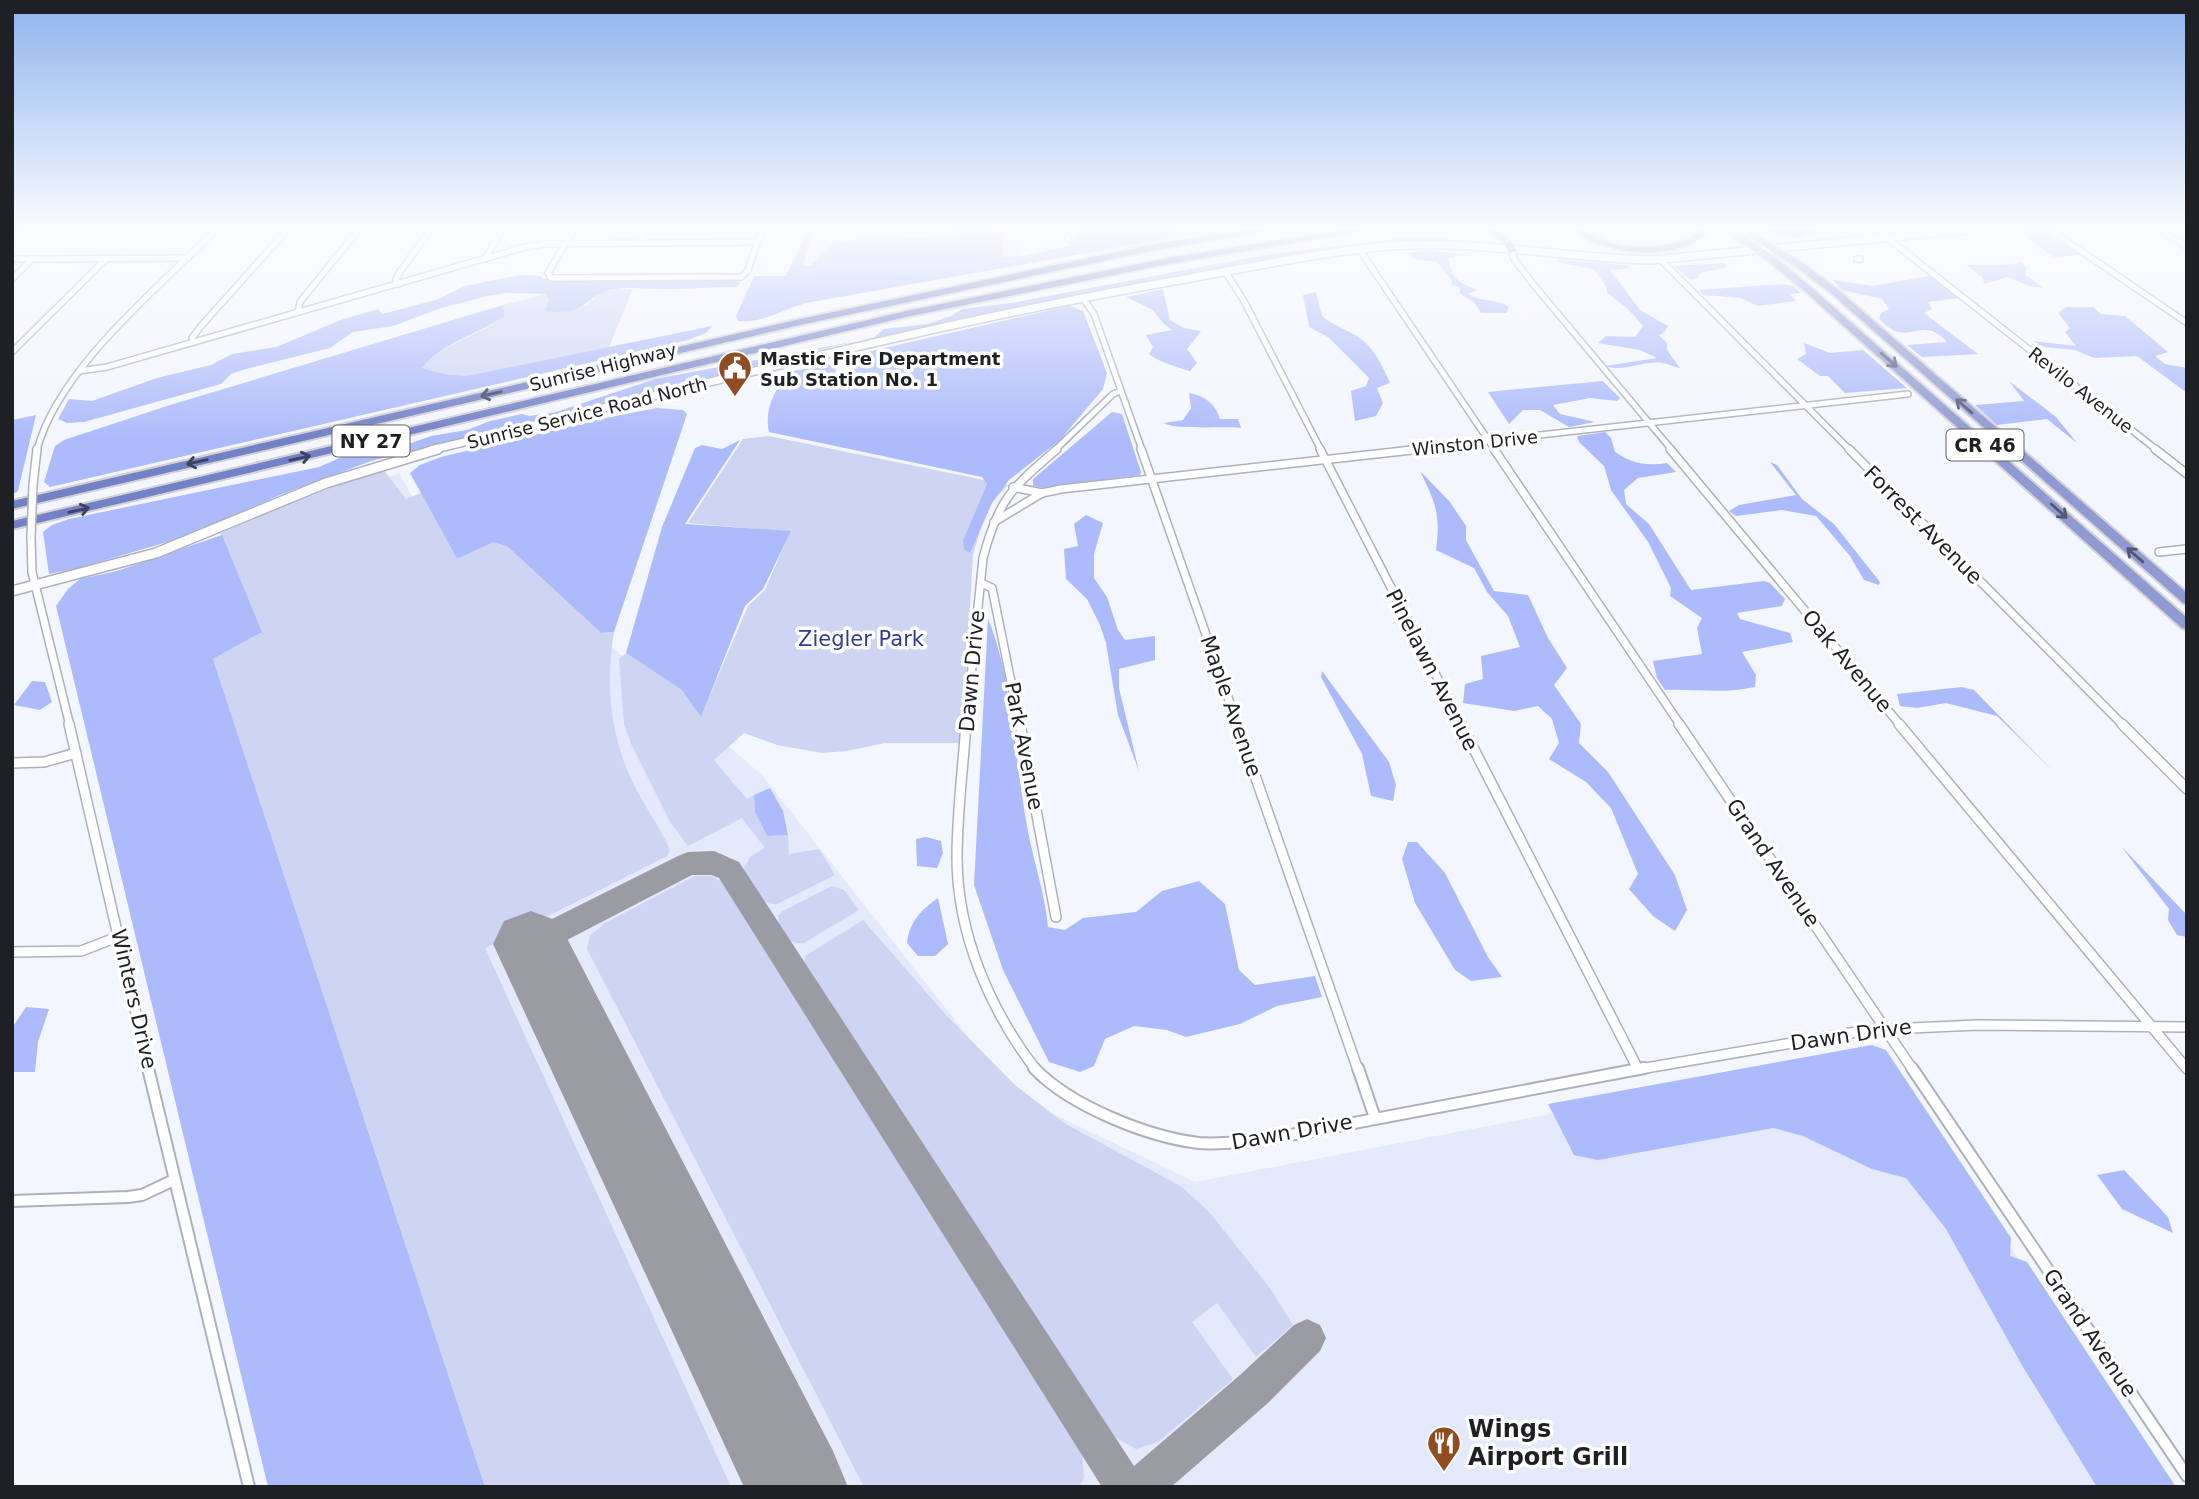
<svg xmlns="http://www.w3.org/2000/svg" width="2199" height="1499" viewBox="0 0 2199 1499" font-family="'DejaVu Sans',sans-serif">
<rect width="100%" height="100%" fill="#f4f6ff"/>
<g fill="#e4e9fc">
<polygon points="807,229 1017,229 1020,261 788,281"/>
<polygon points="399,473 452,565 494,546 762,775 1014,1095 1195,1182 1880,1051 2170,1487 507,1487 233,539"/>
</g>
<g fill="#ced5f3">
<path d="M616,289H633L609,347L466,376L444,374L421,368C450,339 474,338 505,316L503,305L546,294L549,300L586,306L599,293Z"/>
<path d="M769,436L1008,485L993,501L983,520L973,555L962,743H885L847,751L822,753L777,745L744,733L714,760L747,799L754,795L755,812L767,836L788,835L789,854L819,849L835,875L777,904C758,906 751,886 742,872L750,857L765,848L742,818L688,846L670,822L631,744L624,724L619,659L626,653L683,690L701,716L748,606L765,590L790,532L688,523L743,439Z"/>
<path d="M376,469H383L406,499L421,493L457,559L494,542L508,547L601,633L614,632C606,681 609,728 629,774C640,801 659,824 670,850L667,856L485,948L731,1487H485L213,659L262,632L220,533Z"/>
<polygon points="695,876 711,876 726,884 1082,1450 1084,1478 1079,1487 864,1487 587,949 590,936 605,923"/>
<path d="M832,886L844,890L859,910L804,943C786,945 779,932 778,916L783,911Z"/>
<polygon points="863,920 947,1016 1015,1085 1064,1123 1182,1187 1210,1213 1270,1288 1293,1325 1256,1357 1217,1303 1192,1322 1233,1379 1158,1442 1136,1449 1112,1436 804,965 805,956"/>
</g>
<g fill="#acbbfb">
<path d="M809,229H814L803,265H811L834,243L858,239L957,237L964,229H1003V257L1024,256L1068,246L1075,236L1098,229H1153L1157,234L1168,229H1222L806,303C784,309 761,324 738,321L736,316L754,276H786Z"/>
<polygon points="2027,229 2044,231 2081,255 2053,257 2018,231"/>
<polygon points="1411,237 1451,239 1473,245 1334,249 1083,293 871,340 884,329 928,324 951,316 962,309 1011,303 1270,254"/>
<path d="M1427,250L1477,256L1458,255L1448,258C1452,279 1458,283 1478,290L1468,294C1482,303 1496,298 1509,307L1506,313H1481L1474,302L1460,294V287L1451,285L1452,281L1437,262L1415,259L1406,253Z"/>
<path d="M1557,260L1625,265L1631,268L1610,270L1640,310L1668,326L1664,333L1659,335L1667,343V350L1680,368C1674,367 1669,364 1663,363C1643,360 1623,373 1605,366L1657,358L1640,350L1598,343L1606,336L1635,337L1643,326L1627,308L1607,293L1606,286L1594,269L1561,263Z"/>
<path d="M2021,262L2027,268L2025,274L2043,288L2029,286L2008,277L1984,284L1983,278L1966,265C1986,265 2002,267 2021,262Z"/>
<polygon points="1724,263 1727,265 1724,268 1701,273 1696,279 1690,280 1674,266"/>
<path d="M520,275L541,276L543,279L739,281L740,284L736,287C712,287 688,289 664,289C648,289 631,287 615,289C583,294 589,317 545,311L549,300L546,294L507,293L487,296L438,309L393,326L353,332L330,348L242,370L231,374L221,384L84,422L67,423L58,419L69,399L92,401L157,378L211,365L232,354L276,347L341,320L378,309L382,314L436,300L465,286Z"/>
<path d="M1929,276L1958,298L1928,302L1932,309L1924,313L1978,354L1922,357L1907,345L1947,342C1923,317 1914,340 1893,330C1888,328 1883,322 1879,319L1881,313L1889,309L1882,299L1842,290L1833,280L1873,286Z"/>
<polygon points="1785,284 1793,286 1801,293 1790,294 1796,301 1758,306 1741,298 1703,295 1699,290"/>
<path d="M1163,289L1170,320L1184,328L1201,331L1187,349L1197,363L1190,371C1182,369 1154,360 1149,354L1153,347L1146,335L1172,330L1164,324L1153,310L1126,297Z"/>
<path d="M1316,292L1322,316C1333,325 1345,329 1357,336C1374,347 1382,365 1390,383L1377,388L1383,403L1376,416L1355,421L1351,391L1366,386L1369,378L1328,337L1309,327L1303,295Z"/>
<path d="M503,305L505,316C477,335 444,341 422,368L444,374L466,376L712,326L706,333L688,340L50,487L44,482L55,446L64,440L170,405Z"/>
<path d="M1069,306L1083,311L1107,373L1103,389L1060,440L1009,480L992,503L970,553L964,549L963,541L987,484L982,477L769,432C764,408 775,392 787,372L834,364L836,370L830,386L841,389L851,369L845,357Z"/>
<polygon points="2066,307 2093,307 2101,314 2125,316 2168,352 2155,356 2165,364 2187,368 2187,393 2137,356 2094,358 2075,350 2044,347 2033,341 2076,346 2065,332 2070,328 2058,313"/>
<polygon points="852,342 371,461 280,495 184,537 79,568 49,574 43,532 52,525 69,519 319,467 342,457 394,449 431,436 467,430 490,421 522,414 529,416 556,412 655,379"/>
<polygon points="1804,343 1830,353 1863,350 1907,388 1845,393 1828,376 1820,376 1797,359 1806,354"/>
<polygon points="1603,381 1620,398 1617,401 1590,398 1553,405 1560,414 1595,422 1569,427 1540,410 1523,410 1509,424 1488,392"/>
<polygon points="2009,381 2056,417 2077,443 2047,419 1997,425 1975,405 2024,401"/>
<path d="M1189,393C1205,396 1215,403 1220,419H1238L1241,428C1223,426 1173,430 1164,423L1183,420L1191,408Z"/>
<polygon points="657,408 683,410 687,414 614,632 601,633 508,547 494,542 457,559 410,473 420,465 441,457 605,418"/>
<polygon points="1112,412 1122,414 1141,472 1140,475 1044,488 1033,486 1033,479"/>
<polygon points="36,415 18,491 12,495 12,420"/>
<path d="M1605,432L1611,438L1615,452C1633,464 1646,466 1667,463L1676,472L1638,478L1624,490L1626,504L1649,524L1691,590L1764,581L1770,583L1785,599L1782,606L1737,613L1740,619L1790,633L1793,642L1742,652L1756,675L1755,687C1726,694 1695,689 1665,690L1657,678L1653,661L1702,654L1697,628L1702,618L1670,596L1671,588L1648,542L1611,490L1604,466L1579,442L1577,436Z"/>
<polygon points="740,440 685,524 791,531 763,589 745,606 701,717 682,690 626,653 662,527 695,448 702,445 722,449"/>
<polygon points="1770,462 1777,465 1802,499 1834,524 1880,582 1879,585 1864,580 1850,556 1816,516 1782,510 1736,516 1729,511 1739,505 1796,495"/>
<path d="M1420,471L1450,502L1466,526V540L1494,591L1528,595L1548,638L1567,668L1554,685L1581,724L1579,743L1608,772L1675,875L1687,910L1675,931L1653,916L1629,889L1638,874L1611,808L1586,782L1549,759L1559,743L1552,719L1538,706L1514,711L1463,703L1465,684L1483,679L1481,656L1520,647L1508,616L1487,592L1474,568L1436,550C1441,514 1435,502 1420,471Z"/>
<polygon points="1086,515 1103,523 1094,554 1094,578 1107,597 1118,630 1125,640 1155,636 1155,660 1119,669 1119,688 1139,771 1118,715 1106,643 1100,625 1087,599 1066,579 1064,549 1078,546 1074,524"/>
<polygon points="222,535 262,632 213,659 485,1487 268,1487 56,606 68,589 80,579 117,571"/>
<path d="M988,619C1013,678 1015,762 1027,826C1033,860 1045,893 1048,927L1065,930L1083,918L1136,912L1162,891L1199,881L1225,904L1239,970L1255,985L1315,976L1322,997L1277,1006L1240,1024L1186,1037L1167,1030L1134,1026L1105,1039L1094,1066L1080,1072L1049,1062L1003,970L974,885Z"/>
<polygon points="1322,671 1389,762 1396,785 1393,801 1371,796 1362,754 1321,677"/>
<polygon points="32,681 45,682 52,702 40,710 14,705"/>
<polygon points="1962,687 1974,690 2053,771 1997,716 1946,703 1917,708 1900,706 1897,694"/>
<polygon points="770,788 783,811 788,835 767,836 755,812 754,795"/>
<polygon points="926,837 941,841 943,853 937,868 917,866 916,839"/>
<polygon points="1408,842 1417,842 1445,873 1488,957 1502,977 1471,981 1455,970 1415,903 1402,859"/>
<polygon points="2121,846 2187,915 2187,937 2177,935 2168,920 2169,909"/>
<path d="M938,898L948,944L935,956H918L907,943C909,922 921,910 938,898Z"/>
<polygon points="26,1007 49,1009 38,1042 35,1072 12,1072 12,1028"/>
<polygon points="1872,1045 1886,1050 2011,1238 2010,1256 2027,1262 2176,1487 2097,1487 2023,1367 1946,1229 1906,1178 1872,1169 1803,1136 1773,1128 1598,1160 1574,1155 1548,1104"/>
<polygon points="2124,1170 2168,1217 2173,1233 2122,1209 2097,1175"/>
</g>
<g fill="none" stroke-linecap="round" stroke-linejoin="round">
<polygon fill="#9b9ca3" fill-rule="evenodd" points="714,851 739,862 1134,1466 1240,1375 1294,1325 1307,1319 1320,1325 1326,1338 1320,1351 1268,1403 1171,1487 1102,1487 719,878 711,875 692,875 542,953 531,957 520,953 516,944 520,935 678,856 688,852"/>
<polygon fill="#9b9ca3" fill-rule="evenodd" points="531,911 558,921 833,1451 848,1487 744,1487 493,944 504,921"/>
<g stroke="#aeb1bb" stroke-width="8">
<g id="minor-far3">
<polyline points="574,229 548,273 551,278 741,277 748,270 762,229"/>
<polyline points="1064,229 1068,239"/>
<polyline points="1876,229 2157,450"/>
<polyline points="2049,229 2187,323"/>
<polyline points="2159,229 2187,247"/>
<polyline points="639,243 645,229"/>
<polyline points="1359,249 1495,450"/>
<polyline points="1512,251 1514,259 1533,284 1672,450"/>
<polyline points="12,259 188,258"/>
<polyline points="485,259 502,229"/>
<polyline points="1660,259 1850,450"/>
<polyline points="1857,259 1860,259"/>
<polyline points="1225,271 1244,301 1321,450"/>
<polyline points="12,279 32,259"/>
<polyline points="399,284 396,280 399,273 431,229"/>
<polyline points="1082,297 1094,314 1142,450"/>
<polyline points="298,312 300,302 359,229"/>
<polyline points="194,342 192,338 201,326 288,229"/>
<polyline points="12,352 107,258"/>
<polyline points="79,371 107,367 525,247 543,244 757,242"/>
<path d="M37,450C58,369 158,288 217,229"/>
<polyline points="1055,450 1113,394 1121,391"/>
<polyline points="1405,450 1908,394"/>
</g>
</g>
<g stroke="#aeb1bb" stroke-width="10">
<g id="minor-far2">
<polyline points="1141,449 1238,726"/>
<polyline points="1320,449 1462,726"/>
<polyline points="1494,449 1681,726"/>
<polyline points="1670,449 1901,726"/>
<polyline points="1849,449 2124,726"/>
<polyline points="2155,449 2187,474"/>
<polyline points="33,485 37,449"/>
<polyline points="1013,487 1042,493"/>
<polyline points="994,522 1042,493 1061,489 1421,449"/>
<polyline points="31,537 32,572 70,726"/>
<polyline points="2159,552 2187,549"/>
<polyline points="981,583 992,588 1020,726"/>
<path d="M966,726L983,558C999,498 1011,489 1057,449"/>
</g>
</g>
<g stroke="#aeb1bb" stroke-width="12">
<g id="minor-far1">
<polyline points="69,724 149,1070"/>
<path d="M966,724C963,768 957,813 957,857C957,934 990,1010 1036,1070"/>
<polyline points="1020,724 1056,917"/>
<polyline points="1237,724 1358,1070"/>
<polyline points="1461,724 1638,1069"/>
<polyline points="1679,724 1913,1070"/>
<polyline points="1899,724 2187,1069"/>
<polyline points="2122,724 2187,789"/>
<polyline points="12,763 44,762 76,753"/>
<polyline points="12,952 81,951 120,936"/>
<polyline points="1634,1070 1868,1030 1977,1025 2187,1027"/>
</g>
</g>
<g stroke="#aeb1bb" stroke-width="14">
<g id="minor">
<polyline points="148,1068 249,1487"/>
<path d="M1034,1068C1070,1106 1148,1137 1199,1143C1222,1145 1246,1141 1269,1139L1644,1068"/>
<polyline points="1358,1068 1375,1118"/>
<polyline points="1912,1068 2187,1476"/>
<polyline points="12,1201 128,1197 142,1195 174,1180"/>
</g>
</g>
<g stroke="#aeb1bb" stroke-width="10">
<path id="tertiary-far1" d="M431,450C678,391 924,325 1174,281C1242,269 1310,254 1378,247C1468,238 1561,258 1652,260L1977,229"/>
</g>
<g stroke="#aeb1bb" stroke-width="12">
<polyline id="tertiary" points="12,591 156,553 326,483 438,449"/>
</g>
<g stroke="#d2d2d3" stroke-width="4">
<g id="trunk">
<path d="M1721,229C1747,229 1793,273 1814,290L2187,618V629L2182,628L1808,294L1767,260Z"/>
<polygon points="1746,231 1752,231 1808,267 1838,290 2187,593 2187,604 2183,603 1832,294 1802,271 1746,235"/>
</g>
</g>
<g stroke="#d2d2d3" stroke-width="4">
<g id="motorway">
<polygon points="1254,229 1278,229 1155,250 800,325 12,509 12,501 800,319 1155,244"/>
<polygon points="1351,229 1374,229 1168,264 906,317 12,529 12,521 906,311 1168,258"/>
<path d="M1481,229C1498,229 1509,235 1517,251L1509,253L1503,242Z"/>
<path d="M1574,229C1587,229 1597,239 1610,243C1632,249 1685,250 1700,229H1709C1686,263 1601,257 1574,229Z"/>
<polygon points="1751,229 1797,231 1827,229 1797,237"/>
</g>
</g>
<use href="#minor-far3" stroke="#fff" stroke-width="5"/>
<use href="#minor-far2" stroke="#fff" stroke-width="7"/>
<use href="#minor-far1" stroke="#fff" stroke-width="9"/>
<use href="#minor" stroke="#fff" stroke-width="10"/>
<use href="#tertiary-far1" stroke="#fff" stroke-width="7"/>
<use href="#tertiary" stroke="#fff" stroke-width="9"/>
<use href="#trunk" fill="#8f9ad2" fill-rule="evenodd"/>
<use href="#motorway" fill="#7381c7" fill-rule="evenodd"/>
<g stroke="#aeb1bb" stroke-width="10" stroke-linecap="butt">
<polyline id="minor-bridge" points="31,537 33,485"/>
</g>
<use href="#minor-bridge" stroke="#fff" stroke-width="7"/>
</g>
<defs><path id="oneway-shaft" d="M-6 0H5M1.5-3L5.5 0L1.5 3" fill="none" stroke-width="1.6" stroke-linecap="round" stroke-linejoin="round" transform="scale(1.75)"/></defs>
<g stroke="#515772">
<use href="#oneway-shaft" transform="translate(1889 360) rotate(41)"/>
<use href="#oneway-shaft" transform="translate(1964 406) rotate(-139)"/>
<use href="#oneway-shaft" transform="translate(2059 511) rotate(42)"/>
<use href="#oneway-shaft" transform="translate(2135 555) rotate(-139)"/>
</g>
<g stroke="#3c425d">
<use href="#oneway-shaft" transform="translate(491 394) rotate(167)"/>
<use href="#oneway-shaft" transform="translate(300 458) rotate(-13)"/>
<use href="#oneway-shaft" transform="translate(197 462) rotate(167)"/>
<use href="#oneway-shaft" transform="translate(79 510) rotate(-13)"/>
</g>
<linearGradient id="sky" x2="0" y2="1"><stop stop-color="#8db4ed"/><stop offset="0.52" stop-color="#fafbff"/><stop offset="1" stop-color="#fafbff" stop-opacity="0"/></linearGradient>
<rect width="2199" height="439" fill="url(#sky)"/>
<defs>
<g id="civic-pin" transform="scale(1.75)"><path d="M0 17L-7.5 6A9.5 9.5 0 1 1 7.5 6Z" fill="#914d21" stroke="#fff"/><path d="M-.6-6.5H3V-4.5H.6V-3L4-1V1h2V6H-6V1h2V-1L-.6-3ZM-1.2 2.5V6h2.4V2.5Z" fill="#fff"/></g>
<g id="restaurant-pin" transform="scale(1.75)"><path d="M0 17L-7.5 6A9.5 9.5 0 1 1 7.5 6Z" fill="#914d21" stroke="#fff"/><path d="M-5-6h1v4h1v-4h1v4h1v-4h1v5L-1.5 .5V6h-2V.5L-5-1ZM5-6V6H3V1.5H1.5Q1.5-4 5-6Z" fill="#fff"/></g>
</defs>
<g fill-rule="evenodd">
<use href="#civic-pin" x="735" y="368"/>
<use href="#restaurant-pin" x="1444" y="1443"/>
</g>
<g text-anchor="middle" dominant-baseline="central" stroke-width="7" stroke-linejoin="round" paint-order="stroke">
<g font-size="18" font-weight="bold" fill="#1f2024" stroke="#fff" text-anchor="start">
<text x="760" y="358">Mastic Fire Department<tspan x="760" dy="21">Sub Station No. 1</tspan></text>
</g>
<g font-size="18" fill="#1f2024" stroke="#fff">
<text transform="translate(603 367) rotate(-14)">Sunrise Highway</text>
<text transform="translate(2081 390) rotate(38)">Revilo Avenue</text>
<text transform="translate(587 413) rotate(-14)">Sunrise Service Road North</text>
<text transform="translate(1475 443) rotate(-6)">Winston Drive</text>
</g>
<g fill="#fff" stroke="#626366" stroke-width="2">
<rect x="332.5" y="425.5" width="77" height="31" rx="5"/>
<rect x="1946.5" y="429.5" width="77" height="31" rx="5"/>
</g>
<g font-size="19" font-weight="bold" fill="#1f2024">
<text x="371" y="441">NY 27</text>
<text x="1985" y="445">CR 46</text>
</g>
<g font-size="21" fill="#1f2024" stroke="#fff">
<text transform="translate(1923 525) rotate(45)">Forrest Avenue</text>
<text transform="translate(1847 661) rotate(50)">Oak Avenue</text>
<text transform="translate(1432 670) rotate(63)">Pinelawn Avenue</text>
<text transform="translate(972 671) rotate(-85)">Dawn Drive</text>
<text transform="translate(1231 706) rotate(71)">Maple Avenue</text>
<text transform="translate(1024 746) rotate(79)">Park Avenue</text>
<text transform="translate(1773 863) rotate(56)">Grand Avenue</text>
<text transform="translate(134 999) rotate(77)">Winters Drive</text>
<text transform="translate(1851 1035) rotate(-8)">Dawn Drive</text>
<text transform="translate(1292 1132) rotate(-10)">Dawn Drive</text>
<text transform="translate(2090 1333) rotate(56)">Grand Avenue</text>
</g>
<g font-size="21" fill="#343b96" stroke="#fff">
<text x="861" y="639">Ziegler Park</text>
</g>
<g font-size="24" font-weight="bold" fill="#1f2024" stroke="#fff" text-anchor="start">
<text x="1468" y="1429">Wings<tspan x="1468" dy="28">Airport Grill</tspan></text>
</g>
</g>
<rect width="2199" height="1499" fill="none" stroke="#1f2024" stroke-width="28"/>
</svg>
